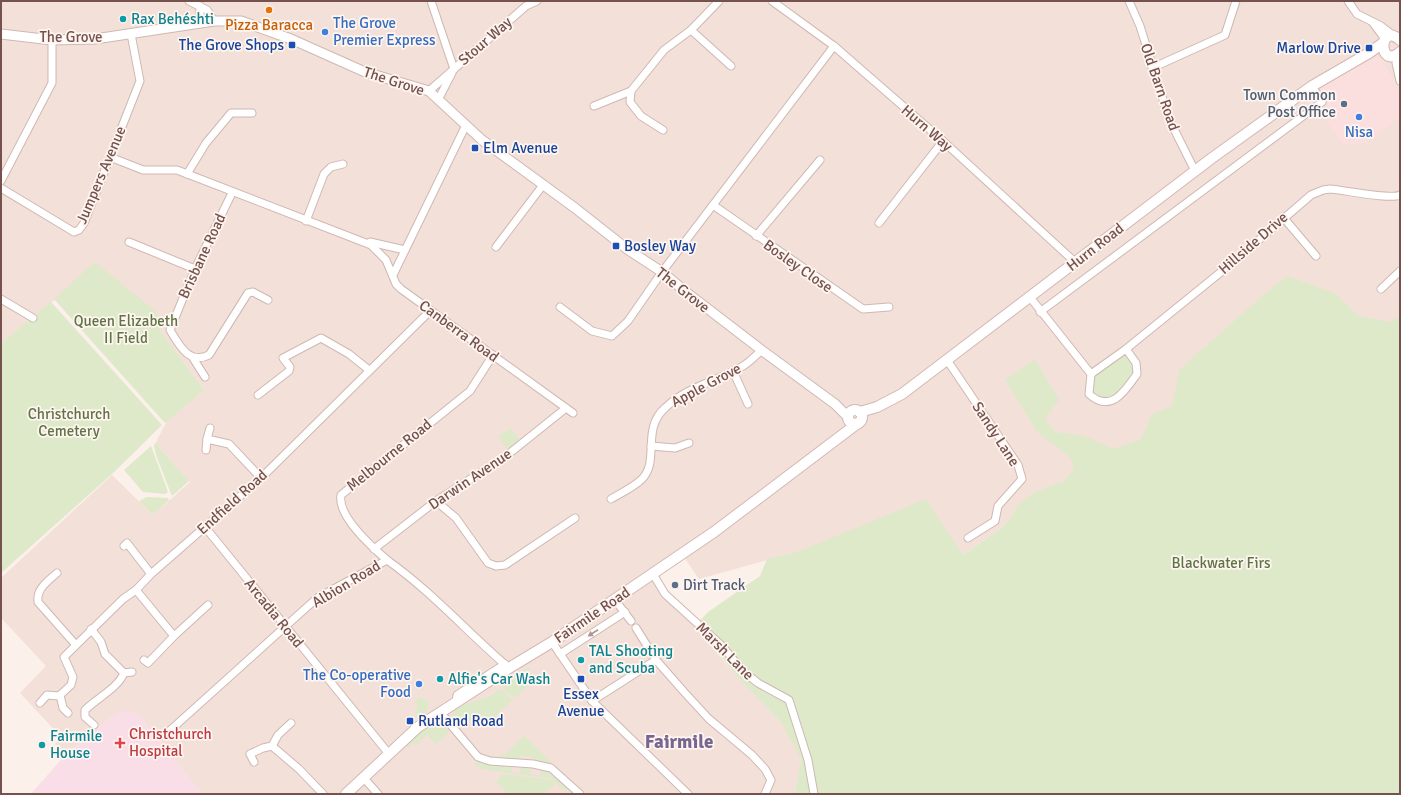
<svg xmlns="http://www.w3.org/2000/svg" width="1401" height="795" viewBox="0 0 1401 795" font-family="Signika,sans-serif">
<rect width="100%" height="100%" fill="#fbf0ea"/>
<polygon fill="#f3e0d9" points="1,1 1400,1 1400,328 1074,469 1062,482 1016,507 1011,518 999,530 963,555 800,551 699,579 682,554 653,574 665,594 690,617 712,647 737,677 781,722 796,745 801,760 795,794 202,794 140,716 111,717 66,754 55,744 61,737 20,693 46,666 1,618 1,578 112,475 153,515 190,482 158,446 157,440 168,419 204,390 159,329 160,324 57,298 1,343"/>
<polygon fill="#fbdfdf" points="1375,57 1382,58 1400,93 1400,117 1374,138 1363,143 1343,145 1320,111 1328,106 1320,92 1320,87"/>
<polygon fill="#f9dee8" points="122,711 129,711 140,716 202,794 31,794 66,754 111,717"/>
<g fill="#dee9c9">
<polygon points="95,262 155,311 159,319 159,329 204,390 165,423 54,299"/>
<polygon points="1287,276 1335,293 1358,316 1390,322 1400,316 1400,794 795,794 801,759 781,722 737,677 696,625 708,612 760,576 767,559 800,551 926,499 963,555 999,530 1011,518 1016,507 1030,495 1040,490 1062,482 1074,469 1070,457 1038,433 1005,380 1035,359 1059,400 1045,419 1055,432 1084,436 1114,449 1141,439 1152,414 1172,406 1180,369 1260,298"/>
<polygon points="51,302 162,425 112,474 1,573 1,343"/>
<polygon points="1125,353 1134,364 1134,373 1115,397 1105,400 1092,393 1093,376"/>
<polygon points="511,428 520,440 507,449 498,436"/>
<polygon points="157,441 158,446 189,481 172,496 156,455 154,445"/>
<polygon points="151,446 168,492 165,494 143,492 124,470"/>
<polygon points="147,497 168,498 169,500 153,515 139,501"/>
<polygon points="529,667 530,669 521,675 529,685 515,698 502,689 510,680"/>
<path d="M499,689L513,699L490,722L481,714L472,718L461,729L451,717C456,702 481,701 492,695C493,694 497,691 499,689Z"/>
<polygon points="420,697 429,702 426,714 419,718 414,711 419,707 415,702"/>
<polygon points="432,723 440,724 449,732 436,744 427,735 416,745 413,743 407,748 405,746"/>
<polygon points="524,736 551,762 549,765 533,762 533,757 520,756 519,760 499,758 498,757 502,753 505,755"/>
<polygon points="478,760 506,766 502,772 483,769 474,764"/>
<path d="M507,767H512V772L519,773L520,768L531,769V774L540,775L541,770C552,772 559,779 568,787L566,792L550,778L503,772Z"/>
<polygon points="502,774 551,780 555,784 544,794 508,794 496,782"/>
</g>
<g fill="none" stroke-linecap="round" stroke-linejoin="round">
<g stroke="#cfb8b2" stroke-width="9">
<g id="minor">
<polyline points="189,1 207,10 214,21"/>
<polyline points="431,1 454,69"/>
<polyline points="772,1 834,46 943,141 1076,263"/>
<polyline points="1129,1 1140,26 1169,119 1195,171"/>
<polyline points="1348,1 1357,14 1381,26 1394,36"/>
<polyline points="200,6 200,23"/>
<polyline points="1373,23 1385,39"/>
<polyline points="691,30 731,66"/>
<polyline points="1398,54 1396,63 1400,81"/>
<polyline points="1152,68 1225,35 1236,1"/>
<polyline points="429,91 526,6 537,1"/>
<polyline points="438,100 452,73"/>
<polyline points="594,106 631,91"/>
<polyline points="663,130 641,116 630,102 631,91 664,50 691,30 719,1"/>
<polyline points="110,157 143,170 177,170 371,245 386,260 396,284 401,289 573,413"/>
<polyline points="187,174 206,143 231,113 252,113"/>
<polyline points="1,181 52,83 52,40"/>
<polyline points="1,188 74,232 79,230 84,223 140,81 131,34"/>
<path d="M232,193L195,269L170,330C179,345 189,365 209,355L248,293L253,292L268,300"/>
<polyline points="713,205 863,309 889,307"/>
<polyline points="1283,217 1316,256"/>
<polyline points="306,221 324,174 331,167 343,164"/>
<polyline points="879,223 943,141"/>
<polyline points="756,236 820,160"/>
<polyline points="129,242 195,269"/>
<polyline points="370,242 405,250"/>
<polyline points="496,247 543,185"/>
<polyline points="393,275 466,125"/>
<polyline points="1381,289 1400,271"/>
<path d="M1029,296L1091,374L1126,349L1237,259L1311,195L1323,190L1330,189C1344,190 1391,200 1400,195"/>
<polyline points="1,299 33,318"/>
<polyline points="560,307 592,331 612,336 628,321 662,272 834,46"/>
<polyline points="1040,312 1322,102 1312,86"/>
<polyline points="193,358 205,377"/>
<polyline points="947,360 1018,465 1022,479 998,506 995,521 968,538"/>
<polyline points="733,371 748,404"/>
<path d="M1091,374L1089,394C1111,414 1125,391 1137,374L1136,363L1126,349"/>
<polyline points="258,395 289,371 290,367 283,358 321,338 349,354 369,370"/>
<polyline points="210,428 207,439 229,444 261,478"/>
<polyline points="651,446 675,448 689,443"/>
<polyline points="206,450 207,439"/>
<path d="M611,499C621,493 634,487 642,479C660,461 641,429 665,408C686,387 718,381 743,366C750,362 756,355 762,350"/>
<polyline points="436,501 456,518 488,563 496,566 505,565 575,518"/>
<polyline points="205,527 389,754"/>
<polyline points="124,546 127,543 151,574"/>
<polyline points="374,549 436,501 505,457 566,408"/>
<path d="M387,560C372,547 337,516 341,495L470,391L493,355"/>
<path d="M57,573C48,581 36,589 38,602L75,644"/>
<polyline points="653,574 665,594 721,645 744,672 758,683 789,700 808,760 814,794"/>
<polyline points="136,590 174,636 148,663 144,660"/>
<polyline points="615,600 631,621"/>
<polyline points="636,628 656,660 685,693 709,719 752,755 765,769 771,780 765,794"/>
<path d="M91,629L101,642L105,654L124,673C118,688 97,698 85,710V717L94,725"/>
<polyline points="174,636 208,605"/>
<polyline points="552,642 592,701 688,794"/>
<polyline points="560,654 625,612"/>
<polyline points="124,673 132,672"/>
<polyline points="60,695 63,708 68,713"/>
<polyline points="592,701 656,660"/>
<polyline points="456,702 457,695 505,664"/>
<polyline points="40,703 47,695 59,696 71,685 73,677 64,657 123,599 136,590 151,574 261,478 430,311"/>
<polyline points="440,712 478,757 490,761 533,764 551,768 580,794"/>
<path d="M166,734L317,598L387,560C431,591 468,633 509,668"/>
<polyline points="272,746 278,735 291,723"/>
<polyline points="254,762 250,754 263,748 272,746 299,769 323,794"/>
<polyline points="363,777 378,794"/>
</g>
</g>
<g stroke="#cfb8b2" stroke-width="11">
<polyline id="tertiary" points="1,34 52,40 95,39 214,21 241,21 291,39 365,72 429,91 482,140 575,208 627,249 662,272 686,292 764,352 835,404 848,417"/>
</g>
<g stroke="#d4b8b3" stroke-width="12">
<g id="secondary">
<path d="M1400,40C1378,21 1378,71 1400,52"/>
<circle cx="855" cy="417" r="7"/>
<polyline points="860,412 877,407 902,394 1212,158 1312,86 1369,53 1383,43"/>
<polyline points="346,794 418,727 509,668 552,642 714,532 858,423"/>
</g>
</g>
<use href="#minor" stroke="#fff" stroke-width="7"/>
<use href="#tertiary" stroke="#fff" stroke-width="9"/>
<use href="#secondary" stroke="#fff" stroke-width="10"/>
</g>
<defs><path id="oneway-solid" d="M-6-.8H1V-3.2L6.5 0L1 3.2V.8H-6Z"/></defs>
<use fill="#ac9795" href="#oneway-solid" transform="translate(593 633) rotate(147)"/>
<circle fill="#e8710a" stroke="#fef5f0" stroke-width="1.5" cx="269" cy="10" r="4"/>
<g fill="#0f9aa8" stroke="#fef5f0" stroke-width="1.5">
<circle cx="123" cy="19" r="4"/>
<circle cx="581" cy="660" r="4"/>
<circle cx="440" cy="679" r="4"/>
<circle cx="42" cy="745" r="4"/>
</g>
<g fill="#3f7fe0" stroke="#fef5f0" stroke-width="1.5">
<circle cx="325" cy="32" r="4"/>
<circle cx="1359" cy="117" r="4"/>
<circle cx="419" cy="684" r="4"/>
</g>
<g fill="#1a4fb4" stroke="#fef5f0" stroke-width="1.5">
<rect x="288" y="41" width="8" height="8" rx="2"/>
<rect x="1365" y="44" width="8" height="8" rx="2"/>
<rect x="471" y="144" width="8" height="8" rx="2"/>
<rect x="612" y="242" width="8" height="8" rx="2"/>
<rect x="577" y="675" width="8" height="8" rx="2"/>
<rect x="406" y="717" width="8" height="8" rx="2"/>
</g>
<g fill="#5c6f8a" stroke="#fef5f0" stroke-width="1.5">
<circle cx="1344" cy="104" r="4"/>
<circle cx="675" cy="585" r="4"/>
</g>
<path fill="#e0444e" stroke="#fef5f0" stroke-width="1.5" d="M118 737h4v4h4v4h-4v4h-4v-4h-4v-4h4z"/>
<g text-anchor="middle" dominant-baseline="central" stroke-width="3.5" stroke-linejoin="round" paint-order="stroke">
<g font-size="15" fill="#0d838f" stroke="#fef5f0" text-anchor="start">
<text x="131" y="19">Rax Behéshti</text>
<text x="589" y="651">TAL Shooting<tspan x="589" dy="17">and Scuba</tspan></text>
<text x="448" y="679">Alfie's Car Wash</text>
<text x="50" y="736">Fairmile<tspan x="50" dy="17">House</tspan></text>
</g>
<g font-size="15" fill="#366cbe" stroke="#fef5f0" text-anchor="start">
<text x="333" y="23">The Grove<tspan x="333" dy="17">Premier Express</tspan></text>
<text x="1359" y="132" text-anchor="middle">Nisa</text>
<text x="411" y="675" text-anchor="end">The Co-operative<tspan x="411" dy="17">Food</tspan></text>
</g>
<g font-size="15" fill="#c56008" stroke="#fef5f0">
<text x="269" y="25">Pizza Baracca</text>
</g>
<g font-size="15" fill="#75524e" stroke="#fef5f0">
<text x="71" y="37">The Grove</text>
<text transform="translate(485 41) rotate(-41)">Stour Way</text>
<text transform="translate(394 81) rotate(18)">The Grove</text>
<text transform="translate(1160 87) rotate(71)">Old Barn Road</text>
<text transform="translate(927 128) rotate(41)">Hurn Way</text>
<text transform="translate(101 175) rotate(-67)">Jumpers Avenue</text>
<text transform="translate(1253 243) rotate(-41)">Hillside Drive</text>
<text transform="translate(1095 247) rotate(-38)">Hurn Road</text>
<text transform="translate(202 256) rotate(-65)">Brisbane Road</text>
<text transform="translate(798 266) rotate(35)">Bosley Close</text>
<text transform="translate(683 290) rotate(38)">The Grove</text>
<text transform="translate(459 331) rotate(36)">Canberra Road</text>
<text transform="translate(706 385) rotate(-28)">Apple Grove</text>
<text transform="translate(996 434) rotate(57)">Sandy Lane</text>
<text transform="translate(389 455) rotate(-39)">Melbourne Road</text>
<text transform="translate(470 479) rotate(-34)">Darwin Avenue</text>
<text transform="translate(232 502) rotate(-42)">Endfield Road</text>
<text transform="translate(346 584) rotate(-31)">Albion Road</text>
<text transform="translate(274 613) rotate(51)">Arcadia Road</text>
<text transform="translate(592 615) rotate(-34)">Fairmile Road</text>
<text transform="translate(725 651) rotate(45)">Marsh Lane</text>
</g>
<g font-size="15" fill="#164399" stroke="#fef5f0" text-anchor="start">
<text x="284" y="45" text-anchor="end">The Grove Shops</text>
<text x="1361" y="48" text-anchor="end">Marlow Drive</text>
<text x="483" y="148">Elm Avenue</text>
<text x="624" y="246">Bosley Way</text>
<text x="581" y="694" text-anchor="middle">Essex<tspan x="581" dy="17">Avenue</tspan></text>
<text x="418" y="721">Rutland Road</text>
</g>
<g font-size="15" fill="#4e5e75" stroke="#fef5f0" text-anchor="end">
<text x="1336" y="95">Town Common<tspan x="1336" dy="17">Post Office</tspan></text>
<text x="683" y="585" text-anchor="start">Dirt Track</text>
</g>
<g font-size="15" fill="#5f7444" stroke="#fef5f0">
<text x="126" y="321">Queen Elizabeth<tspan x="126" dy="17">II Field</tspan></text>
<text x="69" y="414">Christchurch<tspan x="69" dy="17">Cemetery</tspan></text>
<text x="1221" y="563">Blackwater Firs</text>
</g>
<g font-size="15" fill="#be3a42" stroke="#fef5f0" text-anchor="start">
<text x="129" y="734">Christchurch<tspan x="129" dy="17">Hospital</tspan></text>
</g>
<g font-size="19" font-weight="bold" fill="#776690" stroke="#fef5f0">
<text x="679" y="742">Fairmile</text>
</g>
</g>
<rect width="1401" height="795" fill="none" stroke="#75524e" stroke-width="4"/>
</svg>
